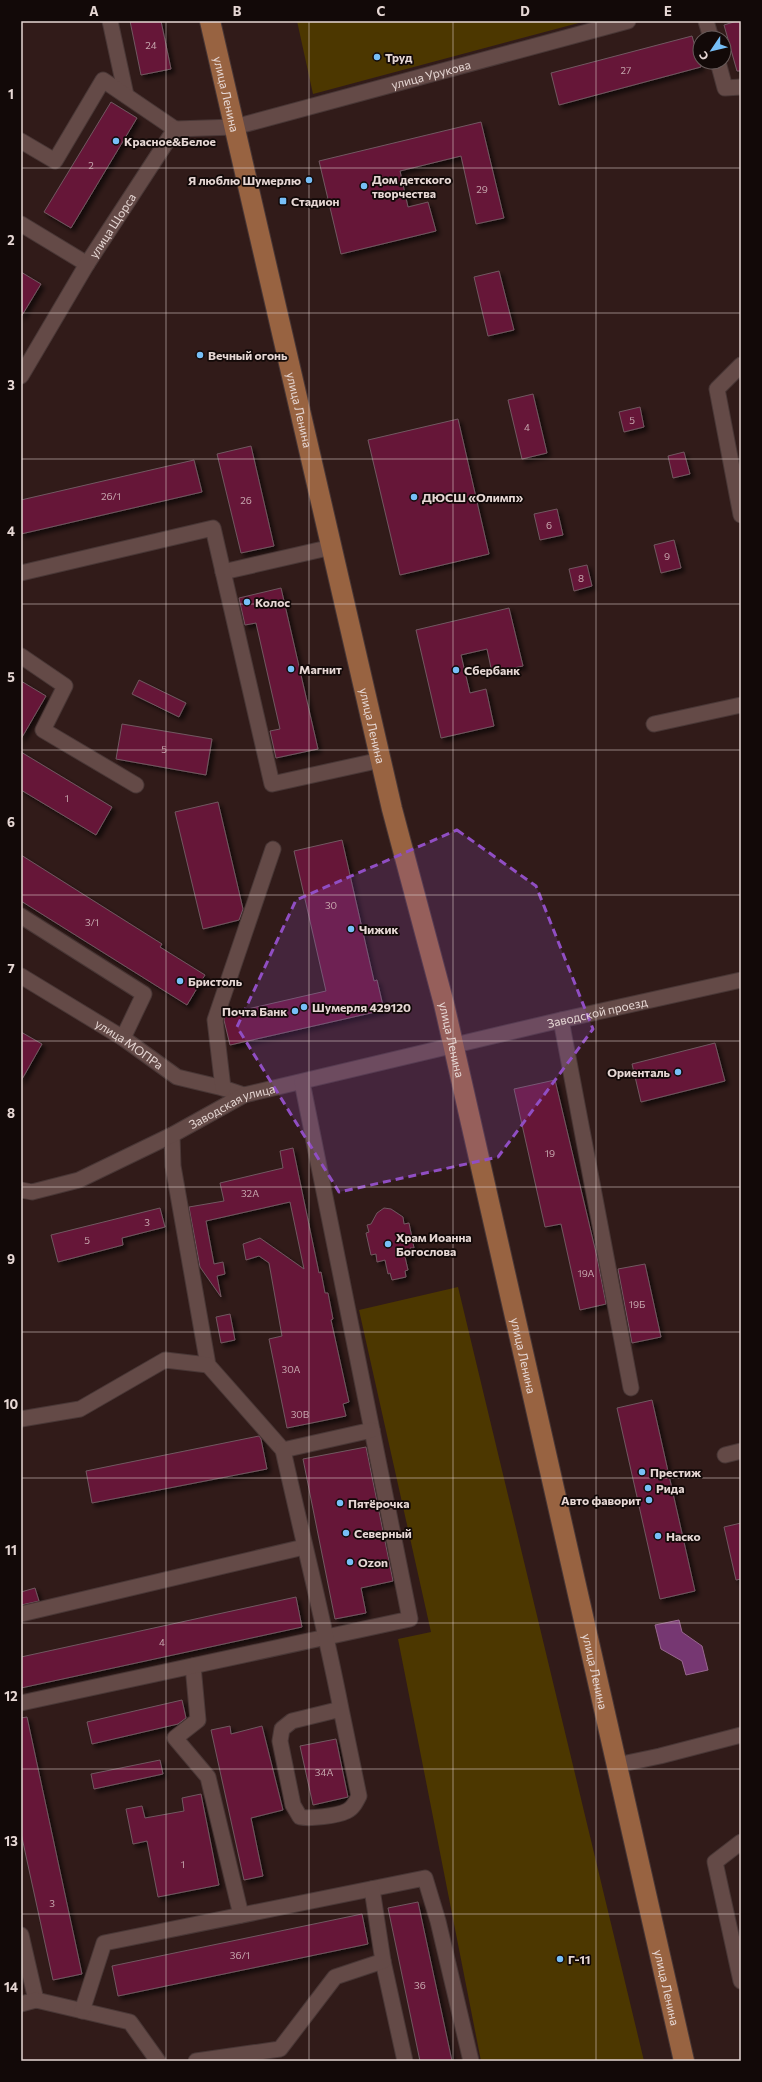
<svg xmlns="http://www.w3.org/2000/svg" width="762" height="2082" viewBox="0 0 762 2082" font-family="Commissioner,sans-serif">
<defs>
<filter id="shadow"><feDropShadow dx="3.5" dy="3.5" stdDeviation="2" flood-color="#0009"/></filter>
</defs>
<rect width="100%" height="100%" fill="#311b19"/>
<g fill="#4c3700">
<polygon points="297,21 586,21 313,94"/>
<polygon points="458,1287 644,2061 481,2061 398,1639 431,1632 359,1310"/>
</g>
<polygon fill="#763772" stroke="#98678f" points="679,1620 682,1632 702,1646 708,1670 686,1675 682,1661 661,1649 655,1625"/>
<g fill="#661539" stroke="#715860" filter="url(#shadow)">
<polygon points="130,21 161,21 171,69 141,75"/>
<polygon points="737,21 741,21 741,71 737,71 724,25"/>
<polygon points="692,36 701,67 559,105 551,73"/>
<polygon points="111,102 137,118 71,228 44,212"/>
<polygon points="481,122 504,218 476,224 461,156 400,171 408,207 428,202 436,231 341,254 319,161"/>
<polygon points="499,271 514,330 488,336 474,277"/>
<polygon points="21,272 41,284 21,317"/>
<polygon points="533,394 547,453 522,459 508,400"/>
<polygon points="640,407 644,427 624,432 619,412"/>
<polygon points="458,419 489,554 400,575 368,440"/>
<polygon points="251,446 274,546 241,553 217,454"/>
<polygon points="684,452 690,474 673,478 668,456"/>
<polygon points="194,460 202,492 21,534 21,500"/>
<polygon points="557,509 563,535 540,540 534,514"/>
<polygon points="674,540 681,568 661,573 654,545"/>
<polygon points="587,565 592,586 574,591 569,569"/>
<polygon points="281,588 318,749 276,758 270,731 280,729 256,623 245,625 239,598"/>
<polygon points="509,608 523,666 492,673 487,649 461,655 470,693 486,689 494,726 441,738 416,630"/>
<polygon points="139,680 186,703 179,717 132,694"/>
<polygon points="21,681 46,696 21,739"/>
<polygon points="122,724 212,739 206,775 116,759"/>
<polygon points="21,752 112,807 96,835 21,790"/>
<polygon points="218,802 243,909 239,920 203,929 175,812"/>
<polygon points="342,840 374,981 377,980 384,1010 230,1045 224,1020 226,1014 326,991 294,851"/>
<polygon points="21,855 162,944 160,947 205,975 187,1005 21,901"/>
<polygon points="21,1032 42,1044 21,1081"/>
<polygon points="715,1043 725,1081 641,1102 632,1064"/>
<polygon points="555,1080 597,1257 606,1304 580,1310 561,1224 545,1227 514,1089"/>
<polygon points="293,1148 319,1273 321,1272 325,1293 328,1293 333,1319 331,1320 349,1402 343,1404 346,1416 287,1428 269,1339 282,1336 269,1263 259,1256 246,1260 243,1244 260,1238 304,1269 290,1202 206,1221 214,1264 223,1262 225,1274 217,1276 221,1297 200,1267 189,1207 224,1201 220,1183 283,1168 280,1151"/>
<polygon points="160,1208 165,1227 122,1238 123,1245 58,1262 51,1235"/>
<polygon points="384,1208 391,1209 403,1217 404,1224 409,1223 414,1248 410,1248 412,1255 405,1257 408,1270 405,1271 406,1277 392,1280 390,1273 388,1274 385,1260 377,1262 376,1254 371,1255 366,1233 369,1232 367,1225 371,1224 377,1213"/>
<polygon points="645,1264 661,1337 632,1343 618,1269"/>
<polygon points="230,1314 235,1340 221,1343 216,1317"/>
<polygon points="652,1400 695,1591 660,1599 617,1408"/>
<polygon points="259,1436 261,1439 267,1469 92,1503 86,1471"/>
<polygon points="366,1447 393,1581 361,1588 366,1613 335,1619 303,1459"/>
<polygon points="741,1523 741,1579 736,1580 724,1527"/>
<polygon points="35,1588 39,1601 21,1605 21,1592"/>
<polygon points="296,1597 302,1627 21,1688 21,1657"/>
<polygon points="182,1700 186,1718 178,1724 92,1744 87,1722"/>
<polygon points="27,1717 82,1974 53,1980 21,1833 21,1718"/>
<polygon points="230,1726 231,1734 262,1726 283,1810 251,1818 263,1876 244,1880 211,1730"/>
<polygon points="336,1739 348,1797 313,1805 300,1746"/>
<polygon points="160,1760 163,1774 94,1789 91,1774"/>
<polygon points="201,1794 219,1885 158,1897 147,1841 133,1844 126,1809 142,1806 145,1818 184,1811 182,1798"/>
<polygon points="418,1902 452,2061 420,2061 388,1908"/>
<polygon points="362,1914 368,1944 118,1996 112,1966"/>
</g>
<g fill="none" stroke-linecap="round" stroke-linejoin="round">
<g stroke="#493736" stroke-width="17">
<g id="minor">
<polyline points="110,21 126,95"/>
<polyline points="706,21 711,38"/>
<polyline points="718,62 725,88 741,87"/>
<polyline points="21,141 55,161 103,80 175,129"/>
<polyline points="21,224 87,264"/>
<polyline points="741,365 717,389 741,515"/>
<path id="s1" d="M21,376L87,264L175,129L235,127L628,21"/>
<polyline points="223,572 332,547"/>
<polyline points="21,573 213,528 272,784 381,760"/>
<polyline points="21,656 65,686 43,730 136,785"/>
<polyline points="654,724 741,705"/>
<polyline points="21,916 144,994 123,1038"/>
<path id="s2" d="M21,976L123,1038L177,1077L223,1088L244,1095"/>
<polyline points="561,1020 631,1388"/>
<polyline points="223,1088 215,1020 273,849"/>
<polyline points="172,1135 173,1166 208,1365 283,1450"/>
<path id="s3" d="M21,1190L32,1192L79,1180L172,1135L244,1095L561,1020L741,980"/>
<polyline points="21,1419 80,1409 165,1360 208,1365"/>
<polyline points="725,1455 741,1451"/>
<polyline points="21,1614 304,1547"/>
<polyline points="193,1666 198,1720 175,1738 208,1777 241,1915"/>
<polyline points="21,1703 410,1619 302,1082"/>
<path d="M341,1709L359,1796C356,1802 353,1808 347,1811C337,1816 310,1819 300,1817L293,1805L280,1741L282,1729L292,1721L341,1709C324,1622 302,1536 283,1450L372,1430"/>
<polyline points="617,1765 660,1756 741,1735"/>
<polyline points="741,1842 715,1862 741,1981"/>
<polyline points="21,1935 36,2000"/>
<polyline points="383,1961 405,2061"/>
<polyline points="21,2004 36,2000 130,2022 158,2061"/>
<polyline points="82,2011 104,1943 425,1878 438,1921 471,2061"/>
<polyline points="196,2061 280,2049 335,1977 383,1961 372,1889"/>
</g>
</g>
<g stroke="#493736" stroke-width="22">
<g id="major">
<path id="s4" d="M210,21L392,809L444,1004L684,2061"/>
</g>
</g>
<use href="#minor" stroke="#644a47" stroke-width="15"/>
<use href="#major" stroke="#986341" stroke-width="20"/>
</g>
<path fill="#904ec3" fill-opacity="0.2" stroke="#904ec3" stroke-width="3" stroke-dasharray="8 5" stroke-linejoin="round" d="M457,830L536,886L593,1029L498,1157L339,1192L237,1027L296,900Z"/>
<path fill="none" stroke="#e6d7d4" stroke-width="1" stroke-opacity="0.55" d="M166,21V2061M309,21V2061M453,21V2061M596,21V2061M21,168H741M21,313H741M21,459H741M21,604H741M21,750H741M21,895H741M21,1041H741M21,1187H741M21,1332H741M21,1478H741M21,1623H741M21,1769H741M21,1914H741"/>
<g fill="#77bff7" stroke="#120908" stroke-width="1.5">
<circle cx="377" cy="57" r="4"/>
<circle cx="116" cy="141" r="4"/>
<circle cx="309" cy="180" r="4"/>
<circle cx="364" cy="186" r="4"/>
<rect x="279" y="197" width="8" height="8" rx="2"/>
<circle cx="200" cy="355" r="4"/>
<circle cx="414" cy="497" r="4"/>
<circle cx="247" cy="602" r="4"/>
<circle cx="291" cy="669" r="4"/>
<circle cx="456" cy="670" r="4"/>
<circle cx="351" cy="929" r="4"/>
<circle cx="180" cy="981" r="4"/>
<circle cx="304" cy="1007" r="4"/>
<circle cx="295" cy="1011" r="4"/>
<circle cx="678" cy="1072" r="4"/>
<circle cx="388" cy="1244" r="4"/>
<circle cx="642" cy="1472" r="4"/>
<circle cx="648" cy="1488" r="4"/>
<circle cx="649" cy="1500" r="4"/>
<circle cx="340" cy="1503" r="4"/>
<circle cx="346" cy="1533" r="4"/>
<circle cx="658" cy="1536" r="4"/>
<circle cx="350" cy="1562" r="4"/>
<circle cx="560" cy="1959" r="4"/>
</g>
<g text-anchor="middle" dominant-baseline="central" stroke-width="3.5" stroke-linejoin="round" paint-order="stroke">
<g font-size="10" fill="#c6a6ad">
<text x="151" y="45">24</text>
<text x="626" y="70">27</text>
<text x="91" y="165">2</text>
<text x="482" y="189">29</text>
<text x="632" y="420">5</text>
<text x="527" y="427">4</text>
<text x="111" y="496">26/1</text>
<text x="246" y="500">26</text>
<text x="549" y="525">6</text>
<text x="667" y="556">9</text>
<text x="581" y="578">8</text>
<text x="164" y="749">5</text>
<text x="67" y="798">1</text>
<text x="331" y="905">30</text>
<text x="92" y="922">3/1</text>
<text x="550" y="1153">19</text>
<text x="250" y="1193">32А</text>
<text x="147" y="1222">3</text>
<text x="87" y="1240">5</text>
<text x="586" y="1273">19А</text>
<text x="637" y="1304">19Б</text>
<text x="291" y="1369">30А</text>
<text x="300" y="1414">30В</text>
<text x="162" y="1642">4</text>
<text x="324" y="1772">34А</text>
<text x="183" y="1864">1</text>
<text x="52" y="1903">3</text>
<text x="240" y="1955">36/1</text>
<text x="420" y="1985">36</text>
</g>
<g font-size="12" font-weight="bold" fill="#e6d7d4" stroke="#120908" text-anchor="start">
<text x="385" y="57">Труд</text>
<text x="124" y="141">Красное&amp;Белое</text>
<text x="372" y="179">Дом детского<tspan x="372" dy="14">творчества</tspan></text>
<text x="301" y="180" text-anchor="end">Я люблю Шумерлю</text>
<text x="291" y="201">Стадион</text>
<text x="208" y="355">Вечный огонь</text>
<text x="422" y="497">ДЮСШ «Олимп»</text>
<text x="255" y="602">Колос</text>
<text x="299" y="669">Магнит</text>
<text x="464" y="670">Сбербанк</text>
<text x="359" y="929">Чижик</text>
<text x="188" y="981">Бристоль</text>
<text x="312" y="1007">Шумерля 429120</text>
<text x="287" y="1011" text-anchor="end">Почта Банк</text>
<text x="670" y="1072" text-anchor="end">Ориенталь</text>
<text x="396" y="1237">Храм Иоанна<tspan x="396" dy="14">Богослова</tspan></text>
<text x="650" y="1472">Престиж</text>
<text x="656" y="1488">Рида</text>
<text x="641" y="1500" text-anchor="end">Авто фаворит</text>
<text x="348" y="1503">Пятёрочка</text>
<text x="354" y="1533">Северный</text>
<text x="666" y="1536">Наско</text>
<text x="358" y="1562">Ozon</text>
<text x="568" y="1959">Г-11</text>
</g>
<g font-size="12" fill="#e6d7d4" stroke="#120908">
<text stroke="none"><textPath href="#s1" startOffset="554">улица Урукова</textPath></text>
<text stroke="none"><textPath href="#s4" startOffset="75">улица Ленина</textPath></text>
<text stroke="none"><textPath href="#s1" startOffset="176">улица Щорса</textPath></text>
<text stroke="none"><textPath href="#s4" startOffset="399">улица Ленина</textPath></text>
<text stroke="none"><textPath href="#s4" startOffset="723">улица Ленина</textPath></text>
<text stroke="none"><textPath href="#s3" startOffset="608">Заводской проезд</textPath></text>
<text stroke="none"><textPath href="#s4" startOffset="1047">улица Ленина</textPath></text>
<text stroke="none"><textPath href="#s2" startOffset="128">улица МОПРа</textPath></text>
<text stroke="none"><textPath href="#s3" startOffset="230">Заводская улица</textPath></text>
<text stroke="none"><textPath href="#s4" startOffset="1371">улица Ленина</textPath></text>
<text stroke="none"><textPath href="#s4" startOffset="1695">улица Ленина</textPath></text>
<text stroke="none"><textPath href="#s4" startOffset="2019">улица Ленина</textPath></text>
</g>
</g>
<rect width="762" height="2082" fill="none" stroke="#120908" stroke-width="44"/>
<g transform="translate(712 50) rotate(235)"><circle r="19" fill="#120908" stroke="#675b5a"/>
<path d="M0-3L7 15L0 10L-7 15Z" fill="#77bff7"/>
<text y="-6" font-size="11" font-weight="bold" text-anchor="middle" fill="#e6d7d4">С</text>
</g>
<rect x="22" y="22" width="718" height="2038" fill="none" stroke="#e6d7d4" stroke-width="1.5"/>
<g font-size="13" text-anchor="middle" font-weight="bold" fill="#e6d7d4">
<text x="94" y="16">A</text>
<text x="237" y="16">B</text>
<text x="381" y="16">C</text>
<text x="525" y="16">D</text>
<text x="668" y="16">E</text>
<text x="11" y="99">1</text>
<text x="11" y="245">2</text>
<text x="11" y="390">3</text>
<text x="11" y="536">4</text>
<text x="11" y="682">5</text>
<text x="11" y="827">6</text>
<text x="11" y="973">7</text>
<text x="11" y="1118">8</text>
<text x="11" y="1264">9</text>
<text x="11" y="1409">10</text>
<text x="11" y="1555">11</text>
<text x="11" y="1701">12</text>
<text x="11" y="1846">13</text>
<text x="11" y="1992">14</text>
</g>
</svg>
